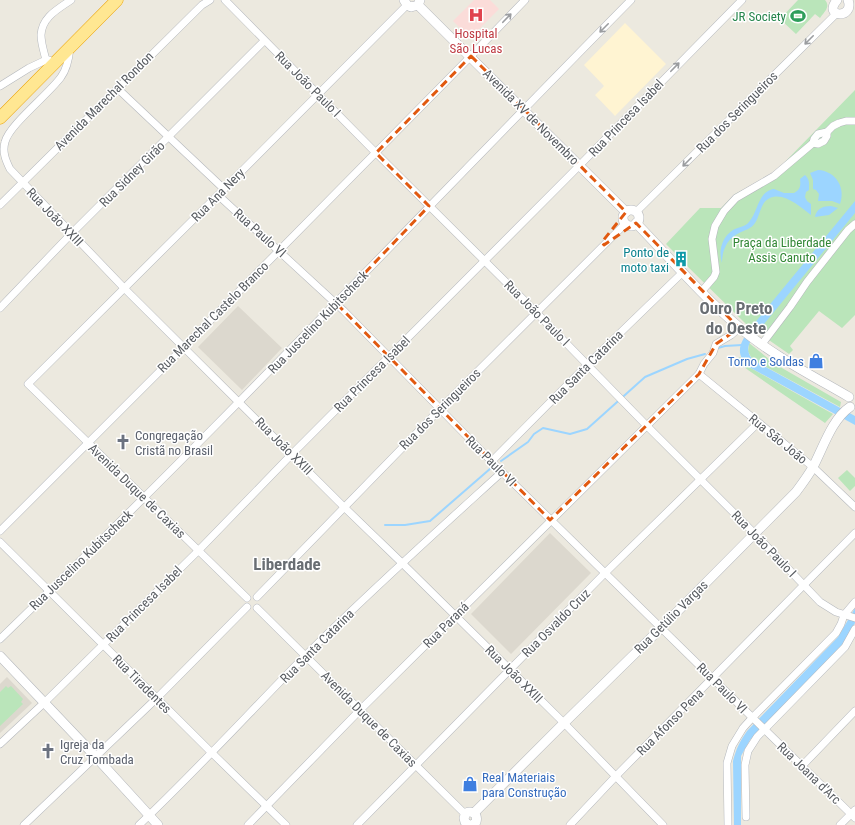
<svg xmlns="http://www.w3.org/2000/svg" width="855" height="825" viewBox="0 0 855 825" font-family="'Roboto Condensed',sans-serif">
<rect width="100%" height="100%" fill="#ece9df"/>
<polygon fill="#fff4d2" points="625,23 666,64 615,116 595,95 604,86 584,65"/>
<g fill="#dcd8ce">
<polygon points="238,306 282,348 242,390 198,347"/>
<polygon points="550,533 591,573 511,654 471,614"/>
<polygon points="7,677 32,703 0,733 0,684"/>
</g>
<polygon fill="#fbdcd9" points="474,0 490,0 499,9 470,38 453,21"/>
<g fill="#bae5ba">
<path d="M798,0H825C831,7 824,12 820,18L815,14L796,34L780,19Z"/>
<polygon points="855,90 855,315 842,328 819,311 790,346 793,350 789,354 746,324 684,263 687,260 680,254 678,256 666,244 700,208 721,208 735,194 764,179 778,169"/>
<polygon points="749,343 775,364 841,402 840,407 753,360 748,352"/>
<polygon points="741,357 744,362 749,367 833,414 825,423 748,370 738,362 738,358"/>
<polygon points="847,470 855,478 855,486 850,491 838,478"/>
<polygon points="6,686 8,688 11,686 23,699 21,702 23,704 0,726 0,692"/>
</g>
<g fill="#9cd5ff">
<path d="M818,170C836,171 846,188 840,204L832,201H818L819,194L816,190L813,189V180L810,173Z"/>
<path d="M805,175C810,180 809,183 809,190L806,192L805,197L807,201L811,204V215C801,208 787,194 773,197C760,200 761,214 755,223C751,229 745,230 739,233C727,239 722,250 722,263C718,251 722,237 733,230C738,227 745,227 749,222C758,212 758,191 774,189L784,193H794C800,190 801,186 800,179Z"/>
<path d="M855,201V213L760,329C752,339 742,348 753,360L855,416V425L749,367C732,352 742,340 753,325Z"/>
<path d="M831,206L838,208L829,215L815,217C816,209 823,206 831,206Z"/>
<path d="M855,608V623L844,643L750,740L741,756V825H734L733,761C736,749 740,741 747,731L838,637Z"/>
</g>
<g fill="none" stroke-linecap="round" stroke-linejoin="round">
<g stroke="#9cd5ff" stroke-width="2">
<polyline points="718,348 725,346 742,345"/>
<polyline points="501,461 528,442 534,434 543,428 570,434 587,429 645,377 687,359 705,354"/>
<polyline points="385,525 405,525 430,521 491,468"/>
</g>
<g stroke="#b5b8bd" stroke-width="8">
<g id="minor">
<polyline points="225,0 376,153 531,307 646,425 754,533 820,602 836,612 855,618"/>
<path d="M70,48C69,58 67,69 61,77C49,94 9,125 5,142C2,152 6,161 10,169L124,288L344,507L402,563L564,723L663,825"/>
<path d="M46,60C44,52 41,43 41,35C42,17 58,9 71,0"/>
<polyline points="0,86 29,68 46,60 49,60"/>
<polyline points="117,88 224,189"/>
<polyline points="813,143 818,144 824,141 827,136 827,132"/>
<polyline points="218,195 344,311 502,472 855,818"/>
<polyline points="0,205 202,5 210,0"/>
<polyline points="636,212 837,13"/>
<polyline points="702,291 714,277 716,272 712,239 715,226 724,211 736,198 774,176 813,143 814,139 818,134 827,132 833,126 839,123 846,121 855,121"/>
<polyline points="0,308 71,234 264,41"/>
<polyline points="762,344 790,307 807,282 848,230 855,224"/>
<polyline points="699,374 813,467 855,507"/>
<polyline points="491,462 587,365 683,272"/>
<polyline points="0,531 184,347 471,56 525,0"/>
<polyline points="0,542 212,753 286,825"/>
<polyline points="257,597 440,409 626,223"/>
<polyline points="247,598 28,384 218,195 407,5"/>
<polyline points="257,608 465,814"/>
<path d="M0,639C216,431 421,213 631,0"/>
<polyline points="0,744 45,702 198,551 292,454 572,173 742,0"/>
<polyline points="802,766 855,711"/>
<polyline points="746,817 745,765 748,751 757,737 845,647 855,629"/>
<polyline points="24,825 157,698 247,607"/>
<path d="M139,825C196,771 249,713 304,657C368,593 435,533 502,472"/>
<polyline points="248,825 360,710 699,374 704,364 713,353 716,344 731,335 739,328"/>
<polyline points="357,825 605,573 758,423"/>
<polyline points="570,825 616,776 855,533"/>
<polyline points="728,825 727,763 732,746 743,728 752,718 836,633 841,624 844,615 855,602"/>
<polyline points="840,825 855,810"/>
</g>
</g>
<g stroke="#b5b8bd" stroke-width="10">
<g id="tertiary">
<polyline points="404,0 407,5 411,7 418,5 420,0"/>
<path d="M837,0C822,18 855,19 848,0"/>
<polyline points="418,5 626,212"/>
<circle cx="631" cy="218" r="8"/>
<path d="M636,223C670,258 702,296 739,327C770,354 813,376 849,397"/>
<polyline points="0,656 95,756 158,825"/>
<path d="M474,813L564,723L661,628L796,492C802,484 808,476 813,467C823,448 832,419 850,407"/>
<path d="M469,825L465,822L464,818L466,813C473,810 478,815 476,822L472,825"/>
</g>
</g>
<g stroke="#eba000" stroke-width="13">
<polyline id="trunk" points="0,118 117,0"/>
</g>
<use href="#minor" stroke="#fff" stroke-width="7"/>
<use href="#tertiary" stroke="#fff" stroke-width="9"/>
<use href="#trunk" stroke="#ffe792" stroke-width="12"/>
</g>
<defs><path id="oneway-shaft" d="M-6 0H5M1.5-3L5.5 0L1.5 3" fill="none" stroke-width="1.6" stroke-linecap="round" stroke-linejoin="round"/></defs>
<g stroke="#9b9da0">
<use href="#oneway-shaft" transform="translate(507 18) rotate(-46)"/>
<use href="#oneway-shaft" transform="translate(604 28) rotate(135)"/>
<use href="#oneway-shaft" transform="translate(809 40) rotate(135)"/>
<use href="#oneway-shaft" transform="translate(675 67) rotate(-46)"/>
<use href="#oneway-shaft" transform="translate(687 162) rotate(135)"/>
</g>
<path fill="none" stroke="#e15910" stroke-width="3" stroke-dasharray="8 5" stroke-linejoin="round" d="M471,56L626,212L602,242L604,245L636,223L739,328L716,344L699,374L550,520L336,303L429,206L376,153Z"/>
<defs>
<g id="hospital-bare" transform="scale(1.2)"><path d="M-5-5h3v3.5h4V-5h3V5h-3V1.5h-4V5h-3Z" fill="#e0444e" stroke="#fff" stroke-width="2.5" paint-order="stroke"/></g>
<g id="stadium-bare" transform="scale(1.2)"><path d="M0-5a6.5 5 0 1 0 0 10a6.5 5 0 1 0 0-10ZM-3.5-1.8h7v3.6h-7Z" fill="#2e9e5b" stroke="#fff" stroke-width="2.5" paint-order="stroke"/></g>
<g id="building-bare" transform="scale(1.2)"><path d="M-4-6H4V6H1V3H-1V6H-4ZM-2.5-4.3h1.7v1.8h-1.7ZM.8-4.3h1.7v1.8H.8ZM-2.5-1h1.7V.8h-1.7ZM.8-1h1.7V.8H.8Z" fill="#0f9aa8" stroke="#fff" stroke-width="2.5" paint-order="stroke"/></g>
<g id="shop-bare" transform="scale(1.2)"><path d="M-5-2.5h2.3a2.7 3.5 0 0 1 5.4 0H5L5.5 6h-11ZM-1.5-2.5h3a1.5 2.3 0 0 0-3 0Z" fill="#3f7fe0" stroke="#fff" stroke-width="2.5" paint-order="stroke"/></g>
<g id="church-bare" transform="scale(1.2)"><path d="M-1.2-6h2.4v3.5h3.3v2.4h-3.3V6h-2.4V-.1h-3.3v-2.4h3.3Z" fill="#6b7280" stroke="#fff" stroke-width="2.5" paint-order="stroke"/></g>
</defs>
<g fill-rule="evenodd">
<use href="#hospital-bare" x="476" y="15"/>
<use href="#stadium-bare" x="798" y="16"/>
<use href="#building-bare" x="681" y="259"/>
<use href="#shop-bare" x="816" y="361"/>
<use href="#church-bare" x="123" y="442"/>
<use href="#church-bare" x="48" y="751"/>
<use href="#shop-bare" x="470" y="784"/>
</g>
<g text-anchor="middle" dominant-baseline="central" stroke-width="3" stroke-linejoin="round" paint-order="stroke">
<g font-size="13" fill="#27864d" stroke="#fff" text-anchor="end">
<text x="786" y="16">JR Society</text>
</g>
<g font-size="13" fill="#be3a42" stroke="#fff">
<text x="476" y="33">Hospital<tspan x="476" dy="15">São Lucas</tspan></text>
</g>
<g font-size="13" fill="#585c61" stroke="#fff">
<text transform="translate(308 84) rotate(45)">Rua João Paulo I</text>
<text transform="translate(104 101) rotate(-45)">Avenida Marechal Rondon</text>
<text transform="translate(737 112) rotate(-45)">Rua dos Seringueiros</text>
<text transform="translate(531 117) rotate(45)">Avenida XV de Novembro</text>
<text transform="translate(626 118) rotate(-46)">Rua Princesa Isabel</text>
<text transform="translate(132 174) rotate(-45)">Rua Sidney Girão</text>
<text transform="translate(218 195) rotate(-45)">Rua Ana Nery</text>
<text transform="translate(55 217) rotate(46)">Rua João XXIII</text>
<text transform="translate(260 233) rotate(42)">Rua Paulo VI</text>
<text transform="translate(537 313) rotate(45)">Rua João Paulo I</text>
<text transform="translate(213 317) rotate(-45)">Rua Marechal Castelo Branco</text>
<text transform="translate(318 322) rotate(-46)">Rua Juscelino Kubitscheck</text>
<text transform="translate(586 367) rotate(-45)">Rua Santa Catarina</text>
<text transform="translate(372 374) rotate(-45)">Rua Princesa Isabel</text>
<text transform="translate(440 409) rotate(-45)">Rua dos Seringueiros</text>
<text transform="translate(778 439) rotate(39)">Rua São João</text>
<text transform="translate(284 446) rotate(45)">Rua João XXIII</text>
<text transform="translate(491 461) rotate(45)">Rua Paulo VI</text>
<text transform="translate(137 491) rotate(44)">Avenida Duque de Caxias</text>
<text transform="translate(764 544) rotate(46)">Rua João Paulo I</text>
<text transform="translate(81 560) rotate(-44)">Rua Juscelino Kubitscheck</text>
<text transform="translate(144 604) rotate(-45)">Rua Princesa Isabel</text>
<text transform="translate(671 617) rotate(-45)">Rua Getúlio Vargas</text>
<text transform="translate(556 623) rotate(-45)">Rua Osvaldo Cruz</text>
<text transform="translate(446 625) rotate(-45)">Rua Paraná</text>
<text transform="translate(317 646) rotate(-45)">Rua Santa Catarina</text>
<text transform="translate(514 674) rotate(45)">Rua João XXIII</text>
<text transform="translate(142 684) rotate(45)">Rua Tiradentes</text>
<text transform="translate(722 688) rotate(45)">Rua Paulo VI</text>
<text transform="translate(369 719) rotate(45)">Avenida Duque de Caxias</text>
<text transform="translate(670 722) rotate(-45)">Rua Afonso Pena</text>
<text transform="translate(809 773) rotate(44)">Rua Joana d'Arc</text>
</g>
<g font-size="13" fill="#328735" stroke="#fff">
<text x="782" y="242">Praça da Liberdade<tspan x="782" dy="15">Assis Canuto</tspan></text>
</g>
<g font-size="13" fill="#0d838f" stroke="#fff" text-anchor="end">
<text x="669" y="252">Ponto de<tspan x="669" dy="15">moto taxi</tspan></text>
</g>
<g font-size="13" fill="#366cbe" stroke="#fff" text-anchor="end">
<text x="804" y="361">Torno e Soldas</text>
<text x="482" y="777" text-anchor="start">Real Materiais<tspan x="482" dy="15">para Construção</tspan></text>
</g>
<g font-size="13" fill="#5b616d" stroke="#fff" text-anchor="start">
<text x="135" y="435">Congregação<tspan x="135" dy="15">Cristã no Brasil</tspan></text>
<text x="60" y="744">Igreja da<tspan x="60" dy="15">Cruz Tombada</tspan></text>
</g>
<g font-size="17" font-weight="bold" fill="#696e73" stroke="#fff">
<text x="736" y="308">Ouro Preto<tspan x="736" dy="20">do Oeste</tspan></text>
<text x="287" y="564">Liberdade</text>
</g>
</g>
</svg>
